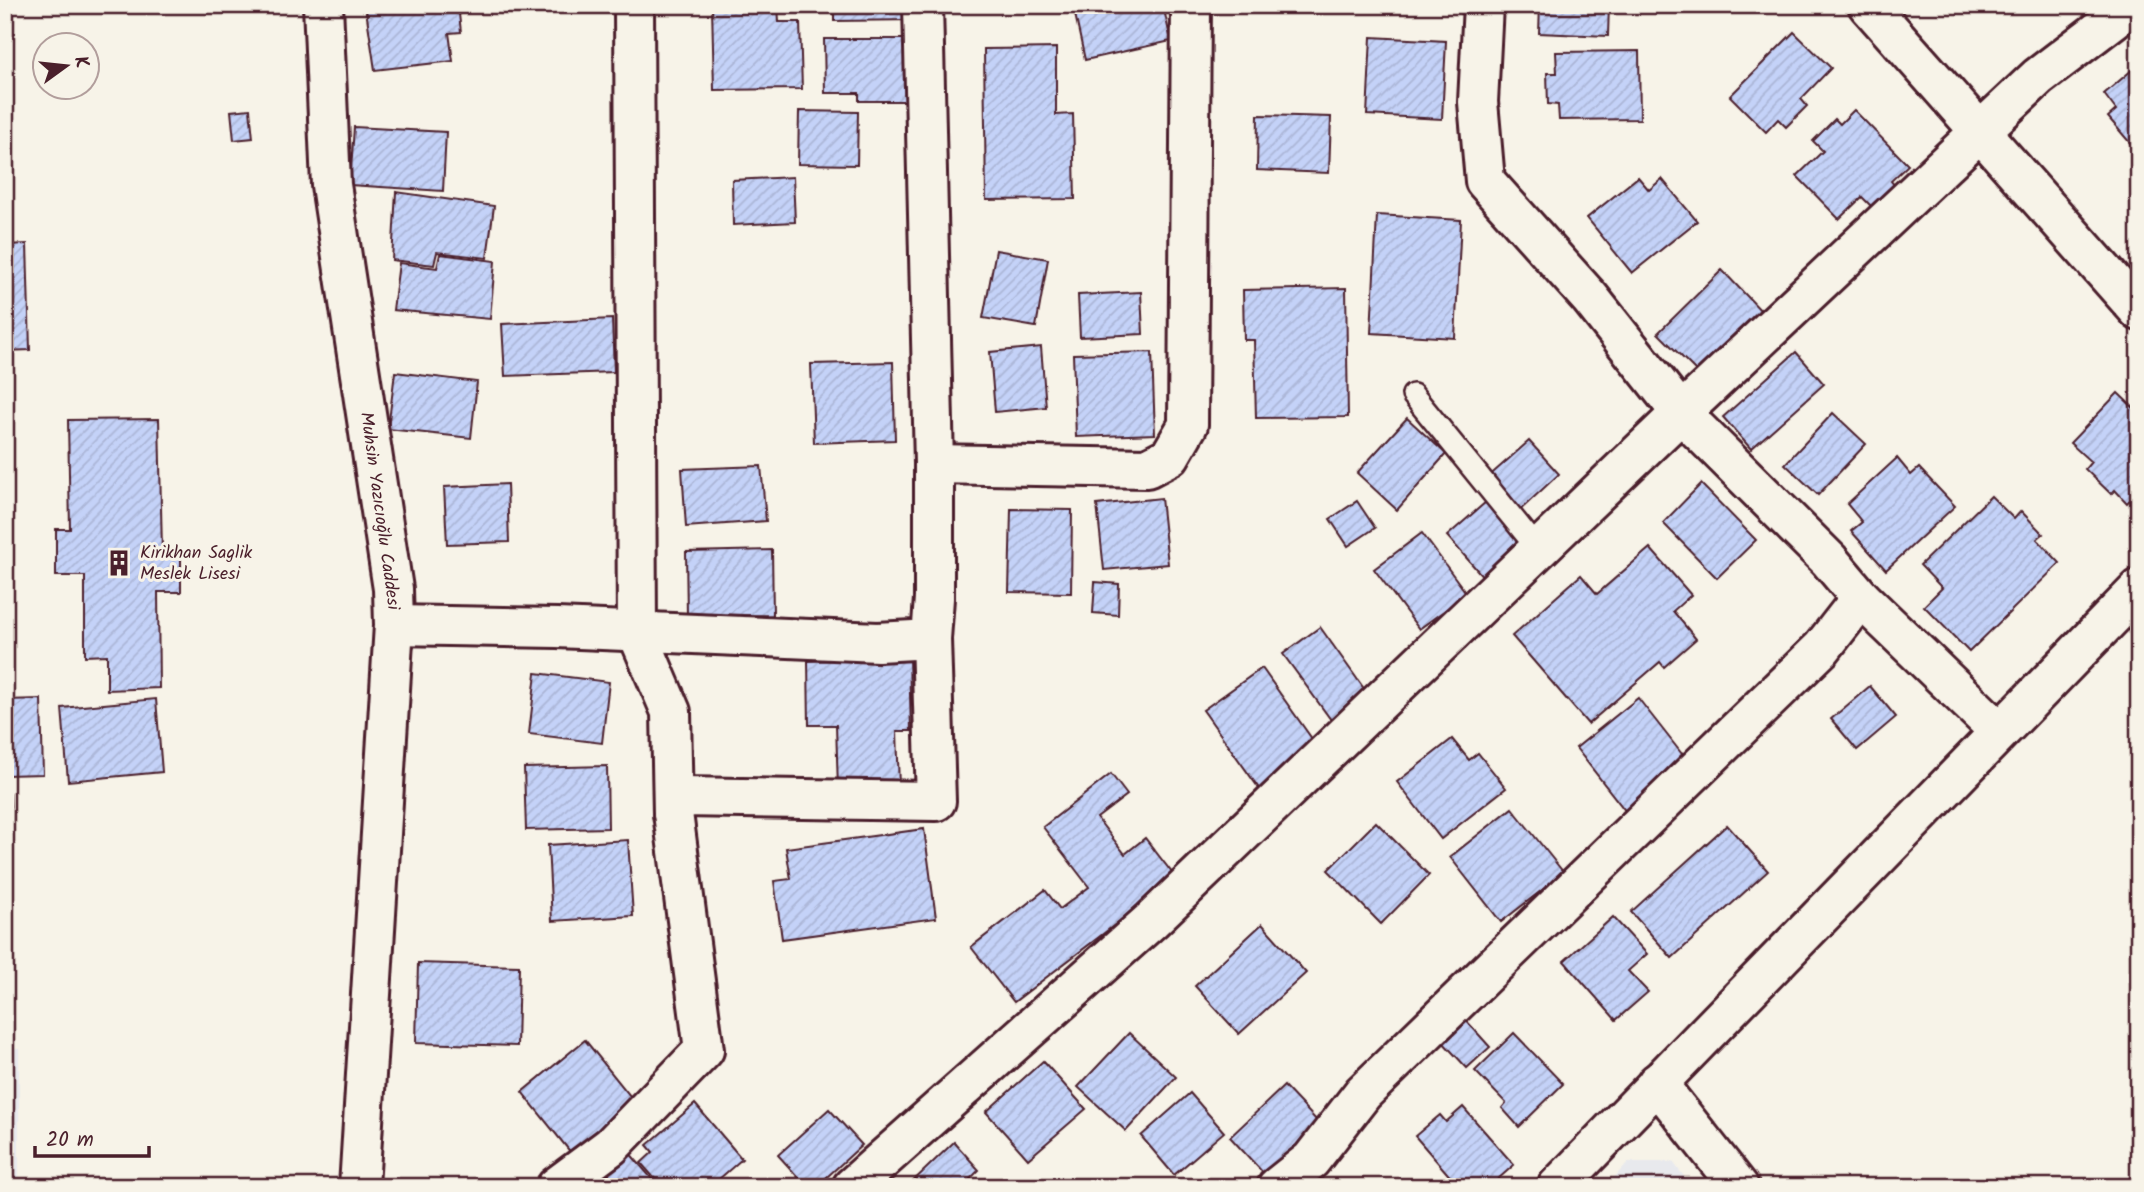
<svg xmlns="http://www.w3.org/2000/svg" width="2144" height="1192" viewBox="0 0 2144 1192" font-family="Kalam,sans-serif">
<defs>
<pattern id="building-hatch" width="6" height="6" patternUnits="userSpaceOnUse" patternTransform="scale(1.75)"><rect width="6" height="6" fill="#c4d2f8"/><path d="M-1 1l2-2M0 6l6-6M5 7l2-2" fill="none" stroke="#aab4d5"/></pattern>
</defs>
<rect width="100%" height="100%" fill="#f7f3e8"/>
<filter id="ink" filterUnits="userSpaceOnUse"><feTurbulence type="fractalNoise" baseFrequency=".0143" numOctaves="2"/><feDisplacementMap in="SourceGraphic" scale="14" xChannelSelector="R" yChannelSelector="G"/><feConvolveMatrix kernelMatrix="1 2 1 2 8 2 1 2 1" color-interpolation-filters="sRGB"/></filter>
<g filter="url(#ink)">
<g fill="#e8e9ed">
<rect x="5" y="1049" width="14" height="138"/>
<polygon points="1628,1162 1673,1162 1692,1187 1606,1187"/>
</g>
<g fill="url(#building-hatch)" stroke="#4a1f2b" stroke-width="2">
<polygon points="403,5 458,5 461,32 449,33 453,61 375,70 366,10"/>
<polygon points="712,5 778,5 779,22 800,22 802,89 714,90"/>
<polygon points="834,5 917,5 918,20 834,21"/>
<polygon points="1073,5 1163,5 1171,41 1085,60"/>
<polygon points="1540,5 1609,5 1608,36 1539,33"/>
<polygon points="1794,32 1831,68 1801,99 1807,106 1786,127 1778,119 1766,132 1730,96"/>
<polygon points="1371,37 1446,41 1442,119 1367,115"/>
<polygon points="824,39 915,39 909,101 859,101 859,93 825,93"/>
<polygon points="1056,48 1056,115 1073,114 1075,199 986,200 984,49"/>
<polygon points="1639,51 1640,119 1559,120 1558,105 1548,104 1547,73 1557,73 1556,52"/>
<polygon points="2139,64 2139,148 2136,150 2108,117 2116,110 2104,94"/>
<polygon points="250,109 253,138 234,140 231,111"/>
<polygon points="1854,110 1908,165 1891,181 1895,186 1873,208 1862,197 1839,219 1797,176 1823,151 1813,141 1835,119 1840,124"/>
<polygon points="799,111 858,112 857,165 798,164"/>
<polygon points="1258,115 1331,117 1329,173 1257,170"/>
<polygon points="354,127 446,132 443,191 350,185"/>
<polygon points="793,177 795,222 733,225 732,180"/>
<polygon points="1638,177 1649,190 1662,179 1697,221 1632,273 1587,218"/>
<polygon points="396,192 494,206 487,258 437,252 434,265 392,260"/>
<polygon points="1377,215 1461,220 1455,338 1371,333"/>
<polygon points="27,244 30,350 5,351 5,245"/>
<polygon points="996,250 1048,259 1036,327 983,318"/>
<polygon points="440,254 495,261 490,319 393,310 399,263 437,268"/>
<polygon points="1722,270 1766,316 1703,378 1658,333"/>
<polygon points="1346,288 1348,417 1256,418 1254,340 1244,340 1243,290"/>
<polygon points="1141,292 1143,334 1080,337 1078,295"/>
<polygon points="612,319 614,372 505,376 502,324"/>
<polygon points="1041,347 1046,407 995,412 990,352"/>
<polygon points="1152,352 1155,434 1076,437 1073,354"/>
<polygon points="1796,352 1824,384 1751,449 1723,417"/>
<polygon points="893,362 895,440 814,443 811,364"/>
<polygon points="395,372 477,382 471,438 388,429"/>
<polygon points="2118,393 2139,413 2139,490 2127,503 2115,490 2111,494 2085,469 2091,462 2070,443"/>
<polygon points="1833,413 1866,444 1818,495 1785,464"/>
<polygon points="1407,418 1446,454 1397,510 1357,473"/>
<polygon points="159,419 162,551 181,550 181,592 158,592 159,688 107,690 107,655 85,656 85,576 56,576 56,529 70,529 68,420"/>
<polygon points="1529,441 1559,474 1517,513 1486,479"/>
<polygon points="1897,458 1911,475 1919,468 1955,506 1886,570 1851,531 1862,522 1847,504"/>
<polygon points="761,466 766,521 686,527 682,469"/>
<polygon points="507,484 509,542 447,544 444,487"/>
<polygon points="1701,484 1756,540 1717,578 1663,523"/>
<polygon points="1991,496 2014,519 2021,511 2043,534 2037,539 2060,563 1969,652 1924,606 1942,588 1920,565"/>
<polygon points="1161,498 1168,564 1104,570 1097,505"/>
<polygon points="1357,501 1375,528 1348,546 1330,519"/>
<polygon points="1486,502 1525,545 1486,580 1447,536"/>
<polygon points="1011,509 1072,510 1071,593 1009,592"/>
<polygon points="1422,533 1467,594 1419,629 1374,569"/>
<polygon points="1650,548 1691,595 1673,611 1696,639 1664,667 1660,662 1588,724 1512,636 1581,575 1597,594"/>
<polygon points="772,550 773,615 687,616 686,552"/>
<polygon points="1095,582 1119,584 1118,615 1093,613"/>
<polygon points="1320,627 1370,697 1334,724 1283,654"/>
<polygon points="909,658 911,731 897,731 899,787 838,789 836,725 809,725 808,661"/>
<polygon points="1262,668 1322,753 1263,794 1203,710"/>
<polygon points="536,673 609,682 602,743 529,734"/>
<polygon points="1870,686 1896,717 1857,750 1831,719"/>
<polygon points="1638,698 1689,763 1627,813 1576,748"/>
<polygon points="41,699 43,774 5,775 5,700"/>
<polygon points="156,699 162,772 68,781 62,708"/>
<polygon points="1452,739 1469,760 1478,753 1506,788 1441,839 1397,782"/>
<polygon points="607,766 608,828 526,830 524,768"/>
<polygon points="1111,774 1127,795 1097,818 1125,854 1145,838 1176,878 1014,1002 971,947 1045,890 1060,909 1089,887 1043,827"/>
<polygon points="5,794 10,794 12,868 5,868"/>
<polygon points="1512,808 1564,873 1501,922 1450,857"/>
<polygon points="1376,822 1429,875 1381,924 1328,870"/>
<polygon points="1727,825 1768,871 1672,958 1631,912"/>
<polygon points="924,829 936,918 782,939 774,881 791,879 786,848"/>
<polygon points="628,840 633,916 552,921 548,845"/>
<polygon points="1613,917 1647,954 1628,971 1648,992 1616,1020 1564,961"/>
<polygon points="1262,924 1306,973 1239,1034 1195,986"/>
<polygon points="5,925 10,925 9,1027 5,1027"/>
<polygon points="418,963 519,966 517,1046 416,1043"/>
<polygon points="1463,1017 1490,1047 1467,1068 1440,1039"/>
<polygon points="1129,1033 1176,1077 1126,1131 1078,1087"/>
<polygon points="1514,1033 1563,1084 1519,1127 1502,1108 1506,1103 1475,1071"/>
<polygon points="585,1040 635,1102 572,1154 522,1092"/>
<polygon points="1043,1061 1086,1109 1028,1159 986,1112"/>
<polygon points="1284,1086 1320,1124 1266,1176 1230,1137"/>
<polygon points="1190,1093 1224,1132 1174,1175 1141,1136"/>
<polygon points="695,1104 742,1159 710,1187 662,1187 641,1163 653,1152 647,1145"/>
<polygon points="1463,1107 1514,1165 1489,1187 1459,1187 1415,1136 1440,1115 1446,1122"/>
<polygon points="829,1109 862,1145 816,1187 807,1187 778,1155"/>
<polygon points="954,1142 979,1170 970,1179 978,1187 907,1187"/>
<polygon points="628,1151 659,1187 608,1187 599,1176"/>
</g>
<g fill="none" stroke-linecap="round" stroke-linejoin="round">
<g stroke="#4a1f2b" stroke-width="26">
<polyline id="lane" points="1413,395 1538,549"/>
</g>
<g stroke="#4a1f2b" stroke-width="44">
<g id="street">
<polyline points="634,5 637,632 671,712 673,813"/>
<polyline points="1483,5 1478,102 1485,181 1590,298 1681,413 1829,560 1861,598 1999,731"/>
<polyline points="1868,5 2139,311"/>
<polyline points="934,464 1147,468 1170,456 1188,425 1191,5"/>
<polyline points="394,625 557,628 878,642 931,639 934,598 934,464 923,5"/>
<polyline points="1657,1083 1739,1187"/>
<polyline points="556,1187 611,1146 704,1050 673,813 682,797 936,801 931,639"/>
<polyline points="852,1187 1152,920 1681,413 2038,77 2114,19"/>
<polyline points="1277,1187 1311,1160 1363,1093 1822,648 1861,598"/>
<polyline points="1557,1187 2139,589"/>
</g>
</g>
<g stroke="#4a1f2b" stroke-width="44">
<polyline id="secondary" points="323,5 331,185 393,589 394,625 359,1187"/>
</g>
<use href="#lane" stroke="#f7f3e8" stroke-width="21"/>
<use href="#street" stroke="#f7f3e8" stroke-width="38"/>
<use href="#secondary" stroke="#f7f3e8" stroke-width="38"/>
</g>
</g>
<defs>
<g id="building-bare" transform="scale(2.1)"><path d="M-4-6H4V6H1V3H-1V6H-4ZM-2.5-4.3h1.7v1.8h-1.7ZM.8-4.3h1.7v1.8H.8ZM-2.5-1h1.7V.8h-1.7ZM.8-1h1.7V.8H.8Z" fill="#4a1f2b" stroke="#f7f3e8" stroke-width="2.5" paint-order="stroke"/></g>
</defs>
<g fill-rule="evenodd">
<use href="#building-bare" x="119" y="563"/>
</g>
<g text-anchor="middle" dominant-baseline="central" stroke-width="6" stroke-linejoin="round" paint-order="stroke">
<g font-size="18" fill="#4a1f2b" stroke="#f7f3e8">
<text transform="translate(379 511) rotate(82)">Muhsin Yazıcıoğlu Caddesi</text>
</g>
<g font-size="18" fill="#4a1f2b" stroke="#f7f3e8" text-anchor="start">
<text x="140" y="553">Kirikhan Saglik<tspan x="140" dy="21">Meslek Lisesi</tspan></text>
</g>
</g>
<rect width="2144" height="1192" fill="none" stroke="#f7f3e8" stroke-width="28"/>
<rect x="14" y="14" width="2116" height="1164" fill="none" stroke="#4a1f2b" stroke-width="2.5" filter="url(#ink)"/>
<g transform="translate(66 66) rotate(75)"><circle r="33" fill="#f7f3e8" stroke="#b29e9c" stroke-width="2"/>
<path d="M0-5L12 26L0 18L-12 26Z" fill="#4a1f2b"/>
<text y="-10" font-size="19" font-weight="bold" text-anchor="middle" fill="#4a1f2b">K</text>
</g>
<path d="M35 1146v10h114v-10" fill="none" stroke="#4a1f2b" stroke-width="3.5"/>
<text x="46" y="1146" font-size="21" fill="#4a1f2b" stroke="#f7f3e8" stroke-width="5" paint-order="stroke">20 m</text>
</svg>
